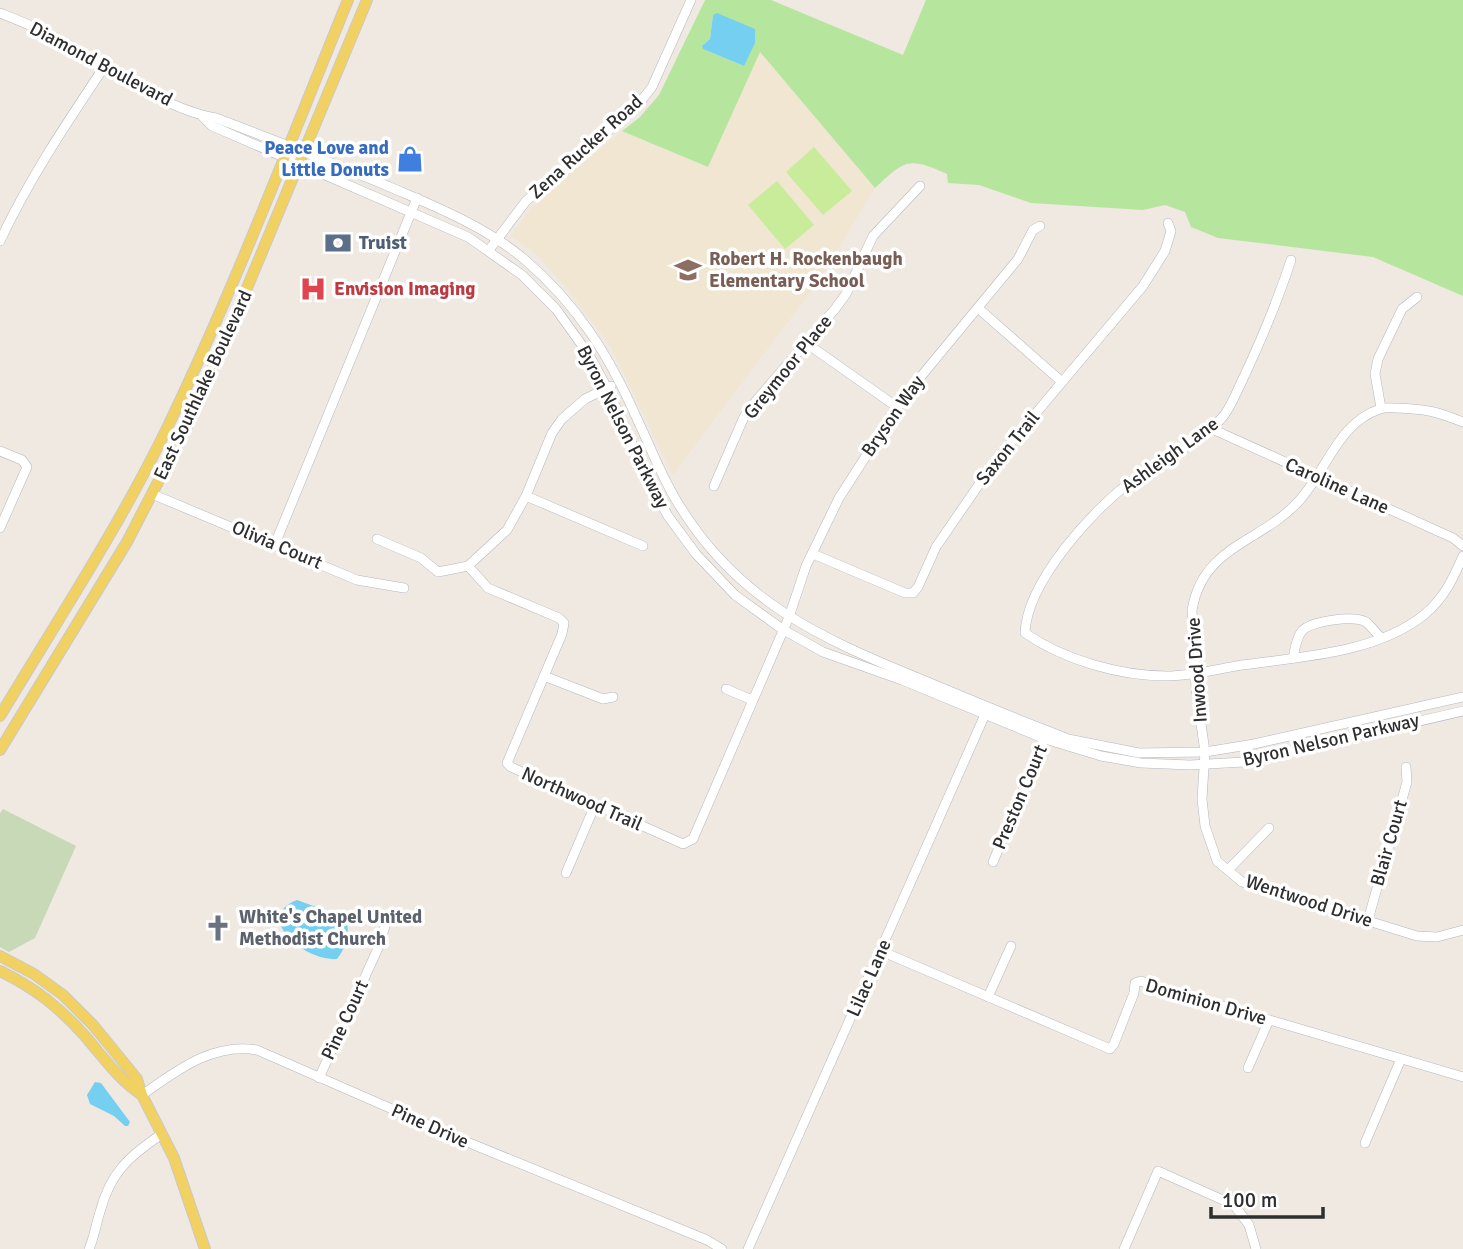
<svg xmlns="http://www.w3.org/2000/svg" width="1463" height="1249" viewBox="0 0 1463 1249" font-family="Signika,sans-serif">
<rect width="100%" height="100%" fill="#efe9e1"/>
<polygon fill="#f0e6d1" points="759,51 875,188 816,285 673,475 611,347 566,287 536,254 511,236 528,212 552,188 622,131 708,167"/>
<path fill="#b6e59e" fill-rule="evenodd" d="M705,0H771L903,55L926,0H1463V296L1373,257L1218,238L1191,227L1185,212L1165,205L1143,210L1031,203L979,185L948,183L947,174C908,156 904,161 875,188L760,52L708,167L622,131L640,117L659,95ZM713,15L744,66L703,49L704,44L710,39Z"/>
<polygon fill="#c8d9b8" points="3,809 76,846 35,938 9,952 0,947 0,813"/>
<g fill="#c9ec9a">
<polygon points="814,147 852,191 823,215 786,172"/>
<polygon points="777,181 814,225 785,249 748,205"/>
</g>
<g fill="#75cff0">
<polygon points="717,13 755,29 755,43 744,66 703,49 702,46 710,39 713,15"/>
<path d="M297,900L346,918C350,934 347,946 337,959C305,962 252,917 297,900Z"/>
<polygon points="95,1082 101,1083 130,1122 128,1126 125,1126 114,1116 90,1104 87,1095"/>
</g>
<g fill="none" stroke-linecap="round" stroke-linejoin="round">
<g stroke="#b4b7c1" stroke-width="10">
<g id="minor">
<path d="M0,13C20,21 41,29 60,40C106,66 163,109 216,118C276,141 337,164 397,190C441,209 487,228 524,259C578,305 610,357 638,421C652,450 663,481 681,508C739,601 820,638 918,678C961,696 1004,714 1048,731L1068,739L1139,753L1205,752L1254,744L1463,697"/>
<polyline points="203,117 212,126 468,237 522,275 556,309 589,355 607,388 648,479 668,516 696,554 735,595 782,629 823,652 902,680 1045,739 1101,756 1141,763 1190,765 1244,762 1463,711"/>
<path d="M0,241C29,179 66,124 104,67"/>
<polyline points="489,250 526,201 637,106 652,87 691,0"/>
<path d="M1291,260C1277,303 1260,343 1241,383C1235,395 1230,410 1220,420C1198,444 1160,461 1133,480C1093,509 1027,582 1025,633C1064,660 1120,676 1167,676C1192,676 1217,669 1242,665C1300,657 1378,653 1425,614C1444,598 1453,579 1463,556"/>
<polyline points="978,308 1062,382"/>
<polyline points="806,343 897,407"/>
<polyline points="1381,408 1375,374 1378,359 1402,309 1417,297"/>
<path d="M1463,422C1435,411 1426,409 1396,408C1391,408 1385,407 1380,409C1337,423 1326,473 1297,503C1259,543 1203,546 1192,610L1196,689L1205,752L1202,799L1205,826L1217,861L1242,882L1417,936L1437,937L1463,930"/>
<polyline points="1210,428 1453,538 1463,546"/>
<polyline points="0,451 22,460 27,467 0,528"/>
<polyline points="714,486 744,417 756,401 835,309 846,294 873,236 920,186"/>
<polyline points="152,494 357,580 404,588"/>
<polyline points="526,496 643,546"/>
<polyline points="377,539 421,558 438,572 468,566 507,530 526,496 552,433 562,419 585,399 611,386"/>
<polyline points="275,544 417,198"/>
<polyline points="813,554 905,593 913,593 918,587 936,547 993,464 1143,286 1165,251 1171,231 1168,223"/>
<polyline points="468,566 488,588 559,618 564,623 562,634 507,763 511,767 683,844 693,839 789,617 806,566 839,498 904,397 1018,259 1033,230 1040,226"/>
<path d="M1293,658C1295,649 1296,638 1302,631C1310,621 1354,615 1366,622C1371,626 1376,633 1381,638"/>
<polyline points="544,676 603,699 613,697"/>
<polyline points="726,689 752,700"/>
<polyline points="993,862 1046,736"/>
<polyline points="1228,870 1269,828"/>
<polyline points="566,873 595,805"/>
<polyline points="1368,920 1407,782 1406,767"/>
<polyline points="881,951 1110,1049 1114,1044 1134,993 1135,983 1141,981 1151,985 1463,1077"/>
<polyline points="988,997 1011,946"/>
<polyline points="1248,1068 1269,1020"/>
<polyline points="319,1078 379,946 386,923"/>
<path d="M142,1095C176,1071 213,1042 257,1050L472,1144L707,1240L722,1249"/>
<polyline points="1365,1143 1401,1059"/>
<path d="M89,1249C94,1238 96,1224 100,1212C110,1173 129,1156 162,1134"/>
<polyline points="748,1249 987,710"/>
<polyline points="1124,1249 1158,1171 1234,1205 1249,1225 1256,1249"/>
</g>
</g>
<g stroke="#c9c9c9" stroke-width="12">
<g id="major">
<path d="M0,716C57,621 119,527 168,426C235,287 290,142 348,0"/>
<polyline points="0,750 127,542 187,426 232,324 367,0"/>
<polyline points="0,956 34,974 63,995 93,1025 137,1079 142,1095 174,1158 205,1249"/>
<path d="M0,971C35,988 59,1007 85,1036C103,1057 119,1080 142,1095"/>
</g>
</g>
<use href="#minor" stroke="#fff" stroke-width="9"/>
<use href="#major" stroke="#f2d163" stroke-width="10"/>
</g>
<defs>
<g id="shop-bare" transform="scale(2.1)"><path d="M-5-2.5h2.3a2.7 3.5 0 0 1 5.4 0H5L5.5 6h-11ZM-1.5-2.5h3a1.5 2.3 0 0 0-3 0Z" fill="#3f7fe0" stroke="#fff" stroke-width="2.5" paint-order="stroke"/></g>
<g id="bank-bare" transform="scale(2.1)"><path d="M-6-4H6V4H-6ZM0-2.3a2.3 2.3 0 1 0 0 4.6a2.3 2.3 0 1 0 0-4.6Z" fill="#5c6f8a" stroke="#fff" stroke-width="2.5" paint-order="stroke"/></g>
<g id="school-bare" transform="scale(2.1)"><path d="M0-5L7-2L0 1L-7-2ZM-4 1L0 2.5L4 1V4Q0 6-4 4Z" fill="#8d6e63" stroke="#fff" stroke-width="2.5" paint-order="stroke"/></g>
<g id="hospital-bare" transform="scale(2.1)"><path d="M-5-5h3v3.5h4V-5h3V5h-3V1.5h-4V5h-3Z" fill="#e0444e" stroke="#fff" stroke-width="2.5" paint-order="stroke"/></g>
<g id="church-bare" transform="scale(2.1)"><path d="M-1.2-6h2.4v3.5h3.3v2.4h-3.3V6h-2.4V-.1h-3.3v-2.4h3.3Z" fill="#6b7280" stroke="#fff" stroke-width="2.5" paint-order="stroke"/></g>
</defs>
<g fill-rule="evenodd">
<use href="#shop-bare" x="410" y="159"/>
<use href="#bank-bare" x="338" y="243"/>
<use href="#school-bare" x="688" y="270"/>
<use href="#hospital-bare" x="313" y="289"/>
<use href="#church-bare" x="218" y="928"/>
</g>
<g text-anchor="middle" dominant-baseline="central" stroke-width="7" stroke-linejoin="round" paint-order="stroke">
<g font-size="19" fill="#2e2e2e" stroke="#fff">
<text transform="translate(101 64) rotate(28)">Diamond Boulevard</text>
<text transform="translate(586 147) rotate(-42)">Zena Rucker Road</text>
<text transform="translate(788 367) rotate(-51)">Greymoor Place</text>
<text transform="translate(203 385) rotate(-65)">East Southlake Boulevard</text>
<text transform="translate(893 416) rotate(-55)">Bryson Way</text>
<text transform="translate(623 427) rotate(63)">Byron Nelson Parkway</text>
<text transform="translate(1008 448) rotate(-51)">Saxon Trail</text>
<text transform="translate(1170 455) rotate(-36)">Ashleigh Lane</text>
<text transform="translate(1337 486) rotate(24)">Caroline Lane</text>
<text transform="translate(277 545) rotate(23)">Olivia Court</text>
<text transform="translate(1197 670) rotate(-94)">Inwood Drive</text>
<text transform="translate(1331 740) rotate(-13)">Byron Nelson Parkway</text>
<text transform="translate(1020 797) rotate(-67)">Preston Court</text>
<text transform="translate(582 799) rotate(24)">Northwood Trail</text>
<text transform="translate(1389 843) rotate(-74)">Blair Court</text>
<text transform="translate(1309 901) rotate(18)">Wentwood Drive</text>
<text transform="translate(869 978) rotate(-66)">Lilac Lane</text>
<text transform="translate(1206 1002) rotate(16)">Dominion Drive</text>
<text transform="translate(345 1020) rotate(-65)">Pine Court</text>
<text transform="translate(430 1126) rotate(24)">Pine Drive</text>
</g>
<g font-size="19" font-weight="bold" fill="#366cbe" stroke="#fff" text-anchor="end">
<text x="389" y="148">Peace Love and<tspan x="389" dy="22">Little Donuts</tspan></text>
</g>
<g font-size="19" font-weight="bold" fill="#4e5e75" stroke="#fff" text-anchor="start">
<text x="359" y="243">Truist</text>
</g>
<g font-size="19" font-weight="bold" fill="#785e54" stroke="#fff" text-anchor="start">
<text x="709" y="259">Robert H. Rockenbaugh<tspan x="709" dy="22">Elementary School</tspan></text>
</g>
<g font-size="19" font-weight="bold" fill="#be3a42" stroke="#fff" text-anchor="start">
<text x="334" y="289">Envision Imaging</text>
</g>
<g font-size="19" font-weight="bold" fill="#5b616d" stroke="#fff" text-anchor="start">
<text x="239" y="917">White's Chapel United<tspan x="239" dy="22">Methodist Church</tspan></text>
</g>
</g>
<path d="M1211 1207v10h112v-10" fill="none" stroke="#2e2e2e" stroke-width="3.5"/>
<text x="1222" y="1207" font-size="21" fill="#2e2e2e" stroke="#ffffff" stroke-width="5" paint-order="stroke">100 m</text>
</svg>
